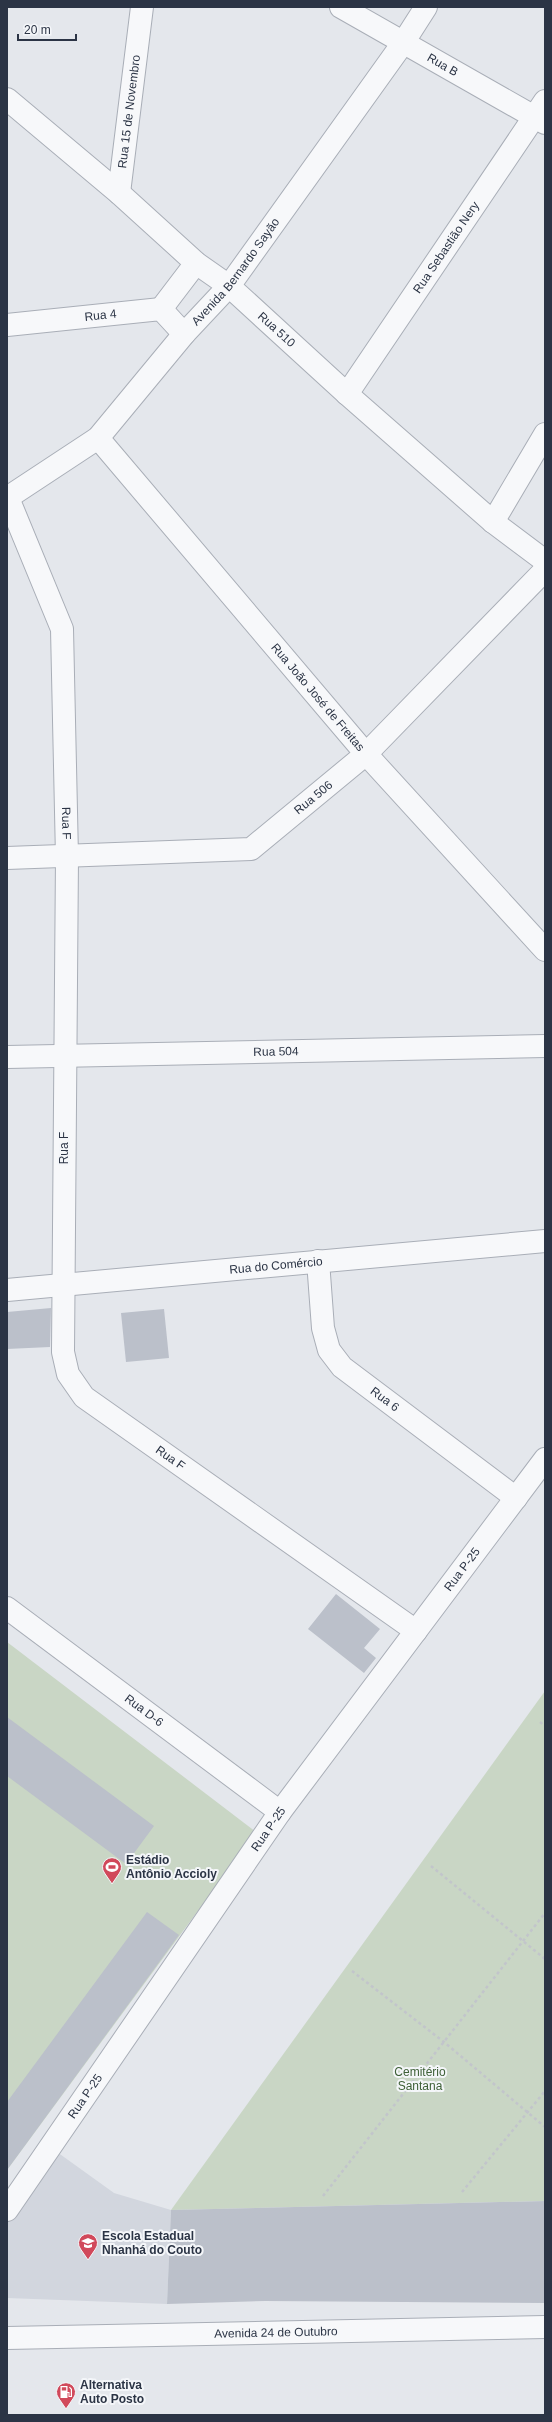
<svg xmlns="http://www.w3.org/2000/svg" width="552" height="2422" viewBox="0 0 552 2422" font-family="Helvetica,sans-serif">
<rect width="100%" height="100%" fill="#e4e7ec"/>
<polygon fill="#d2d6de" points="57,2152 114,2193 171,2210 167,2304 7,2298 7,2223"/>
<g fill="#c9d6c5">
<polygon points="7,1642 256,1832 7,2170"/>
<polygon points="545,1691 545,2201 171,2210"/>
</g>
<g fill="#bbc0ca">
<polygon points="51,1308 50,1347 7,1349 7,1312"/>
<polygon points="164,1309 169,1358 126,1362 121,1313"/>
<polygon points="336,1594 380,1629 364,1648 376,1658 364,1673 308,1629"/>
<polygon points="7,1717 154,1826 126,1864 7,1776"/>
<polygon points="147,1912 179,1935 7,2170 7,2102"/>
<polygon points="545,2201 545,2303 265,2301 167,2304 171,2210"/>
</g>
<g fill="none" stroke-linecap="round" stroke-linejoin="round">
<g stroke="#a9aeb7" stroke-width="24">
<g id="minor">
<path id="s1" d="M341,7L545,123"/>
<path id="s2" d="M7,99L119,193L196,263L229,286L347,394L493,522L545,561"/>
<path id="s3" d="M119,193L142,7"/>
<polyline points="161,309 196,263"/>
<path id="s4" d="M7,325L161,309L184,334"/>
<path id="s5" d="M347,394L545,101"/>
<path id="s6" d="M98,438L366,754L545,950"/>
<path id="s7" d="M8,498L62,629L67,857L63,1352L68,1374L84,1397L416,1631"/>
<polyline points="493,522 545,434"/>
<path id="s8" d="M7,858L251,849L366,754L545,570"/>
<path id="s9" d="M7,1057L545,1046"/>
<path id="s10" d="M318,1261L323,1328L329,1350L342,1367L516,1498"/>
<path id="s11" d="M7,1290L545,1241"/>
<path id="s12" d="M7,1608L280,1812"/>
<path id="s13" d="M7,2210L280,1812L545,1459"/>
</g>
</g>
<g stroke="#a9aeb7" stroke-width="24">
<g id="tertiary">
<path id="s14" d="M7,498L98,438L184,334L229,286L403,43L426,7"/>
<path id="s15" d="M7,2338L545,2327"/>
</g>
</g>
<g stroke="#c2c5cb" stroke-width="2.5" stroke-dasharray="3 3" stroke-linecap="butt">
<polyline points="540,1722 545,1726"/>
<polyline points="431,1866 545,1959"/>
<polyline points="352,1971 444,2042 545,2127"/>
<polyline points="462,2192 545,2091"/>
<polyline points="323,2196 545,1913"/>
</g>
<use href="#minor" stroke="#f7f8fa" stroke-width="22"/>
<use href="#tertiary" stroke="#f7f8fa" stroke-width="22"/>
</g>
<defs>
<g id="stadium-pin" transform="scale(1)"><path d="M0 17L-7.5 6A9.5 9.5 0 1 1 7.5 6Z" fill="#d1495b" stroke="#f4f6f9"/><path d="M0-5a6.5 5 0 1 0 0 10a6.5 5 0 1 0 0-10ZM-3.5-1.8h7v3.6h-7Z" fill="#fff"/></g>
<g id="school-pin" transform="scale(1)"><path d="M0 17L-7.5 6A9.5 9.5 0 1 1 7.5 6Z" fill="#d1495b" stroke="#f4f6f9"/><path d="M0-5L7-2L0 1L-7-2ZM-4 1L0 2.5L4 1V4Q0 6-4 4Z" fill="#fff"/></g>
<g id="fuel-pin" transform="scale(1)"><path d="M0 17L-7.5 6A9.5 9.5 0 1 1 7.5 6Z" fill="#d1495b" stroke="#f4f6f9"/><path d="M-5.5-6h7V0h2V4h1.3V-2.5L3-4.5l.8-.8L6-3V5H2.5V1h-1V6h-7ZM-4.2-4.7v3.2H.2V-4.7Z" fill="#fff"/></g>
</defs>
<g fill-rule="evenodd">
<use href="#stadium-pin" x="112" y="1867"/>
<use href="#school-pin" x="88" y="2243"/>
<use href="#fuel-pin" x="66" y="2392"/>
</g>
<g text-anchor="middle" dominant-baseline="central" stroke-width="4" stroke-linejoin="round" paint-order="stroke">
<g font-size="12" fill="#2b3445" stroke="#f4f6f9">
<text stroke="none"><textPath href="#s1" startOffset="117">Rua B</textPath></text>
<text stroke="none"><textPath href="#s3" startOffset="82">Rua 15 de Novembro</textPath></text>
<text stroke="none"><textPath href="#s5" startOffset="177">Rua Sebastião Nery</textPath></text>
<text stroke="none"><textPath href="#s14" startOffset="325">Avenida Bernardo Sayão</textPath></text>
<text stroke="none"><textPath href="#s4" startOffset="94">Rua 4</textPath></text>
<text stroke="none"><textPath href="#s2" startOffset="355">Rua 510</textPath></text>
<text stroke="none"><textPath href="#s6" startOffset="340">Rua João José de Freitas</textPath></text>
<text stroke="none"><textPath href="#s8" startOffset="325">Rua 506</textPath></text>
<text stroke="none"><textPath href="#s7" startOffset="336">Rua F</textPath></text>
<text stroke="none"><textPath href="#s9" startOffset="269">Rua 504</textPath></text>
<text transform="translate(64 1148) rotate(-90)">Rua F</text>
<text stroke="none"><textPath href="#s11" startOffset="270">Rua do Comércio</textPath></text>
<text stroke="none"><textPath href="#s10" startOffset="165">Rua 6</textPath></text>
<text stroke="none"><textPath href="#s7" startOffset="1021">Rua F</textPath></text>
<text stroke="none"><textPath href="#s13" startOffset="786">Rua P-25</textPath></text>
<text stroke="none"><textPath href="#s12" startOffset="171">Rua D-6</textPath></text>
<text stroke="none"><textPath href="#s13" startOffset="462">Rua P-25</textPath></text>
<text stroke="none"><textPath href="#s13" startOffset="138">Rua P-25</textPath></text>
<text stroke="none"><textPath href="#s15" startOffset="269">Avenida 24 de Outubro</textPath></text>
</g>
<g font-size="12" font-weight="bold" fill="#2b3445" stroke="#f4f6f9" text-anchor="start">
<text x="126" y="1860">Estádio<tspan x="126" dy="14">Antônio Accioly</tspan></text>
<text x="102" y="2236">Escola Estadual<tspan x="102" dy="14">Nhanhá do Couto</tspan></text>
<text x="80" y="2385">Alternativa<tspan x="80" dy="14">Auto Posto</tspan></text>
</g>
<g font-size="12" fill="#3f6138" stroke="#f4f6f9">
<text x="420" y="2072">Cemitério<tspan x="420" dy="14">Santana</tspan></text>
</g>
</g>
<rect width="552" height="2422" fill="none" stroke="#2b3445" stroke-width="16"/>
<path d="M18 34v6h58v-6" fill="none" stroke="#2b3445" stroke-width="2"/>
<text x="24" y="34" font-size="12" fill="#2b3445" stroke="#f4f6f9" stroke-width="3" paint-order="stroke">20 m</text>
</svg>
